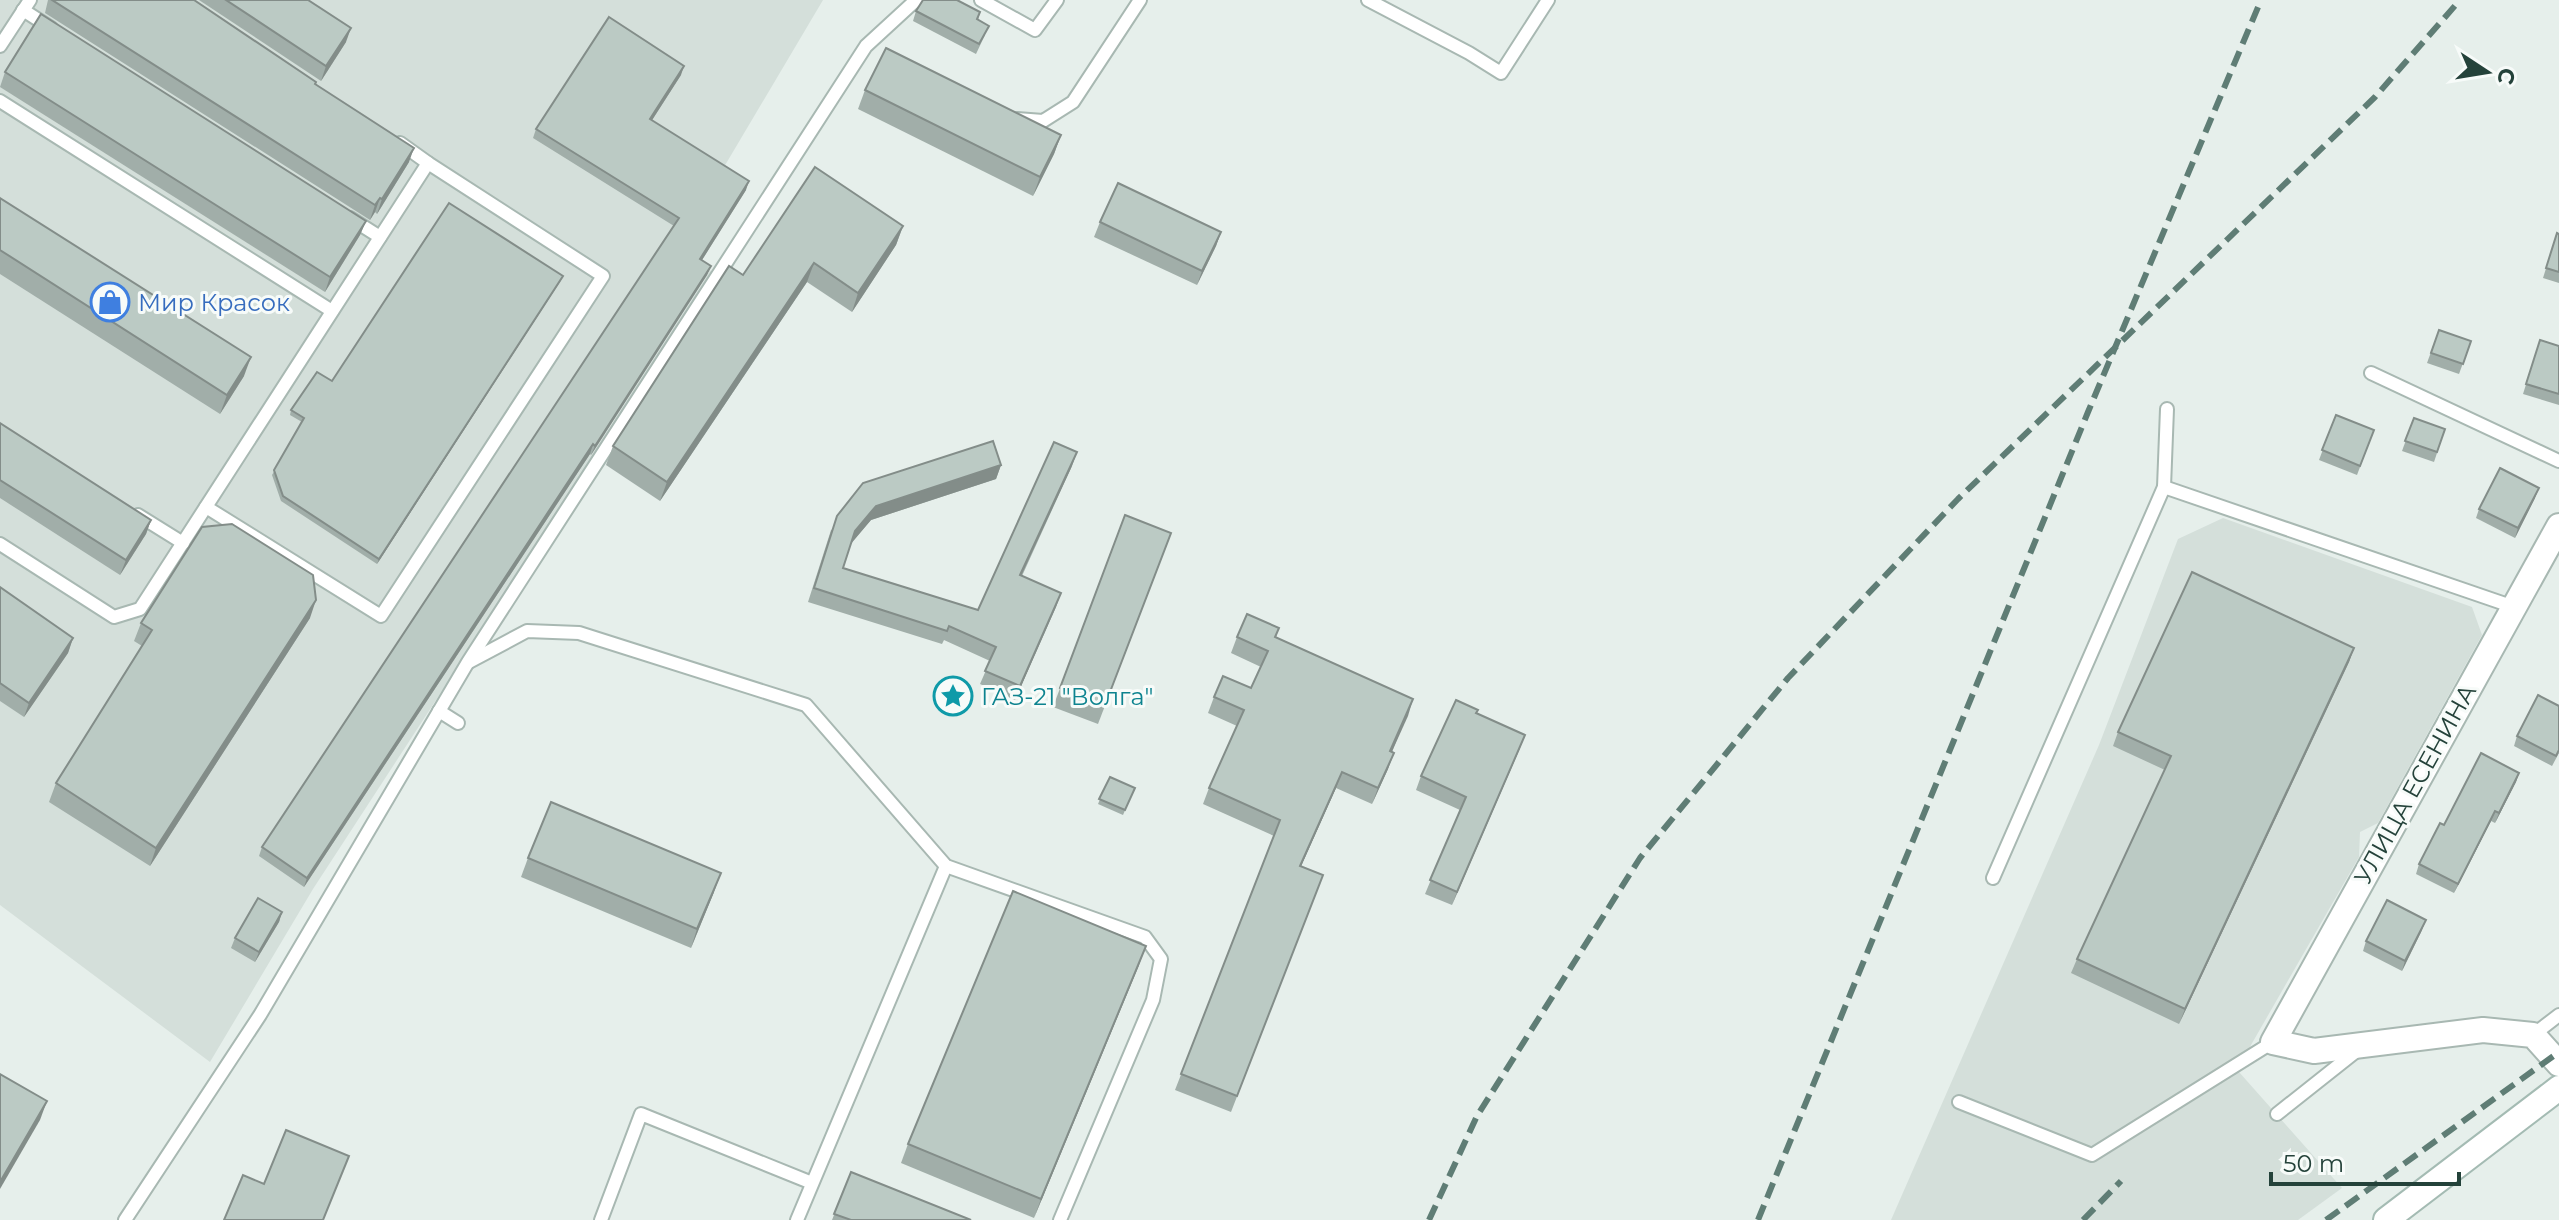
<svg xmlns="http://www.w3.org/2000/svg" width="2559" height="1220" viewBox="0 0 2559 1220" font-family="Montserrat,sans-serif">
<rect width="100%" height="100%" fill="#e6efeb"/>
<g fill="#d4dfda">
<polygon points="0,0 823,0 676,248 714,273 313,889 210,1062 0,905"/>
<polygon points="2223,518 2472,607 2482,635 2378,823 2360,832 2359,857 2251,1045 2239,1072 2342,1188 2298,1220 1891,1220 2099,745 2178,539"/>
</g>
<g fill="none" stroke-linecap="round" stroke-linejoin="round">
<g stroke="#a8b8b2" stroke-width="16">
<g id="service">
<polyline points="981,0 1035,30 1057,0"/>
<polyline points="1368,0 1469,53 1501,73 1548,0"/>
<polyline points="23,10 51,28"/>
<polyline points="0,46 30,0"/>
<polyline points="0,101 332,311"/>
<polyline points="1017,119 1043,121 1073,102 1140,0"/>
<polyline points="350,218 380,237"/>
<polyline points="2371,373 2559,461"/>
<polyline points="2164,487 2167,409"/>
<polyline points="206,507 381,616 603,276 428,163"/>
<polyline points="138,515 183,543"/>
<polyline points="0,544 114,617 140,609 428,163 400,143"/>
<polyline points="469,662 527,631 579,633 806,705 946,866 1145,937 1161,959 1153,1000 1060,1220"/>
<polyline points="439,711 458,723"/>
<polyline points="1993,878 2164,487 2514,607"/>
<polyline points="2533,1035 2559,1015"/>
<polyline points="1959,1102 2092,1155 2273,1042"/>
<polyline points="2277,1114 2359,1049"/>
<polyline points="125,1220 260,1015 468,662 866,46 916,0"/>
<polyline points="601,1220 641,1114 812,1183"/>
<polyline points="797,1220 946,866"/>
</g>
</g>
<g stroke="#a8b8b2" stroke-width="28">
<polyline id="minor" points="2559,526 2273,1042 2314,1051 2483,1030 2533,1035 2559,1064"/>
</g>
<g stroke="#a4bbb3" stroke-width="28">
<polyline id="secondary" points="2386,1220 2559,1088"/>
</g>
<use href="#service" stroke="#fff" stroke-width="12"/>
<use href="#minor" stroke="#fff" stroke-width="24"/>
<use href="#secondary" stroke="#fff" stroke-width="24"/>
<g stroke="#5f7d75" stroke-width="6" stroke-dasharray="16 8" stroke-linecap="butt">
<polyline points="1429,1220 1477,1116 1640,858 1788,678 1958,499 2375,97 2460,0"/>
<polyline points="1758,1220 2088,412 2261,0"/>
<polyline points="2083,1220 2121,1181"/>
<polyline points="2326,1220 2559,1052"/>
</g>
</g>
<g fill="#a1aea9">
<polygon points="48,0 194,0 315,85 409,162 377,214 375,212 370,220 45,13"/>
<polygon points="199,0 308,0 346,42 321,81"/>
<polygon points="916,11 980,12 978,20 985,35 976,54 913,21"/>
<polygon points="5,72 366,221 360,235 325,292 0,87"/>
<polygon points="681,75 652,120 746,190 702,260 711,266 707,275 591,455 590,454 304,887 259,856 262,847 674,226 533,138 536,129"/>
<polygon points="865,90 1061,135 1054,154 1033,196 858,109"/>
<polygon points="0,198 244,376 220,414 0,274"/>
<polygon points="1100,222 1221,232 1216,246 1197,285 1094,237"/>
<polygon points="903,226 896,245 852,312 807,282 660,501 606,465 613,446 743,275"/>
<polygon points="2557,233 2559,234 2559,283 2543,278"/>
<polygon points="561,280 377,564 281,501 272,475 302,422 290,415 291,410 332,381"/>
<polygon points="2439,330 2471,341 2459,374 2427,363"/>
<polygon points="2540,340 2559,346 2559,405 2523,394"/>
<polygon points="2336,415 2374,430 2357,475 2319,460"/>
<polygon points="2414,418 2445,429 2434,462 2402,451"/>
<polygon points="0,423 151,520 146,534 120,575 0,498"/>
<polygon points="1001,465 996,479 871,520 851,543 843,568 978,610 1072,466 1022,576 1061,593 1015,700 980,684 990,661 944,640 942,644 808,602 831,530"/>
<polygon points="2535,498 2515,538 2476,518 2479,509"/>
<polygon points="1125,515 1171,533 1098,724 1053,707"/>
<polygon points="0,587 73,638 68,653 24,717 0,701"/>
<polygon points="310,618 150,866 49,802 56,783 142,646 134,641 141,623"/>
<polygon points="1279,628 1276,637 1413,699 1392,752 1388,769 1372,804 1336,788 1301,866 1323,875 1231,1112 1175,1090 1274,836 1203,804 1209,788 1237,726 1208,713 1214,697 1251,688 1261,667 1231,653 1237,637"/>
<polygon points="2354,648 2349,662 2179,1024 2071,973 2077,959 2165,770 2113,746 2118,732"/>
<polygon points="1476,713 1520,748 1452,905 1425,894 1460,810 1416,790 1421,776"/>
<polygon points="2517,736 2559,753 2552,766 2514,746"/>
<polygon points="2519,773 2516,782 2495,823 2491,821 2454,893 2416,874 2419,864"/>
<polygon points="1110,777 1135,788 1123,815 1098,804"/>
<polygon points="528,858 714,892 691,948 521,877"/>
<polygon points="282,912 279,922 255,962 231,948 235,938"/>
<polygon points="2422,930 2402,971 2363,951 2366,941"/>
<polygon points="1139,965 1034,1218 901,1163 908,1144"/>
<polygon points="851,1172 971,1220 832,1220"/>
</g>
<g fill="#838d89">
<polygon points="351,28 346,42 321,81 326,66"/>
<polygon points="684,66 681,75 647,128 650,119"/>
<polygon points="1061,135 1054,154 1033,196 1040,177"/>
<polygon points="414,148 409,162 377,214 382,199"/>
<polygon points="749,181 746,190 697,268 700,259"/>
<polygon points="380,198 375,212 370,220 375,205"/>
<polygon points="366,221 360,235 325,292 330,277"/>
<polygon points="903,226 896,245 852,312 858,293"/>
<polygon points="1221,232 1216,246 1197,285 1202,271"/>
<polygon points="814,263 807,282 660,501 667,482"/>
<polygon points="711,266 707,275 591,455 595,446"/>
<polygon points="563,276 561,280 377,564 379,559"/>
<polygon points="251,357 244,376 220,414 227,395"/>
<polygon points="593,444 590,454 304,887 307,878"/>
<polygon points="1077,452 1072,466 1015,589 1020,575"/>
<polygon points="1001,465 996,479 871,520 850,545 855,531 876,506"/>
<polygon points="2539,488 2535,498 2515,538 2518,528"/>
<polygon points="151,520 146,534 120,575 126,560"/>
<polygon points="1061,593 1056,607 1015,700 1020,686"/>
<polygon points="316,600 310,618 150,866 156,848"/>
<polygon points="73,638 68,653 24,717 29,703"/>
<polygon points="2354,648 2349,662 2179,1024 2185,1009"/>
<polygon points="1413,699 1408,716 1385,767 1390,751"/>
<polygon points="1525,735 1520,748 1452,905 1457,892"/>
<polygon points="1394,753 1388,769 1372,804 1378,788"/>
<polygon points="1342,772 1336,788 1294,882 1300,866"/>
<polygon points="2519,773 2516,782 2495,823 2499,813"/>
<polygon points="2495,811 2491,821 2454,893 2458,884"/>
<polygon points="721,873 714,892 691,948 697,929"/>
<polygon points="282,912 279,922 255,962 259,952"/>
<polygon points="2426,920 2422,930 2402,971 2405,961"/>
<polygon points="1146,946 1139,965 1034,1218 1041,1199"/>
<polygon points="47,1101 40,1120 0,1189 0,1182"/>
</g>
<g fill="#bbcac4" stroke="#838d89" stroke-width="2">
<polygon points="52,0 194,0 316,82 315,84 414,148 382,199 380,198 375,205"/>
<polygon points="226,0 308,0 351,28 326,66"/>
<polygon points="923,0 957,0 980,12 977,19 989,26 979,44 916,11"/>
<polygon points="41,14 366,221 330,277 5,72"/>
<polygon points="609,17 684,66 650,119 749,181 700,259 711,266 595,446 593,444 307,878 262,847 679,218 536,129"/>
<polygon points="886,48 1061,135 1040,177 865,90"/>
<polygon points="815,167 903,226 858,293 814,263 667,482 613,446 729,266 743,275"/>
<polygon points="1118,183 1221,232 1202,271 1100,222"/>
<polygon points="0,198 251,357 227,395 0,250"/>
<polygon points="449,203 563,276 379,559 283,496 274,470 304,418 291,410 317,372 332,381"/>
<polygon points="2557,233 2559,234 2559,272 2546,268"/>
<polygon points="2439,330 2471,341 2463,364 2431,353"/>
<polygon points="2540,340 2559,346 2559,394 2526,384"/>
<polygon points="2336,415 2374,430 2360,466 2322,450"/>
<polygon points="2414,418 2445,429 2437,452 2405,441"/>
<polygon points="0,423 151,520 126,560 0,480"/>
<polygon points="993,441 1001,465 876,506 855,531 843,568 978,610 1054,442 1077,452 1020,575 1061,593 1020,686 985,671 996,647 949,626 947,631 814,588 837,516 863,483"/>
<polygon points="2500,468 2539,488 2518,528 2479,509"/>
<polygon points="1125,515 1171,533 1105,705 1060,688"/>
<polygon points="232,524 313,575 316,600 156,848 56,783 152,630 141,623 202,527"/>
<polygon points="2192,572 2354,648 2185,1009 2077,959 2171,756 2118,732"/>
<polygon points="0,587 73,638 29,703 0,683"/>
<polygon points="1247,614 1279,628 1275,637 1413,699 1390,751 1394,753 1378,788 1342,772 1300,866 1323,875 1237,1096 1181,1074 1280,820 1209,788 1244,710 1214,697 1223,676 1251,688 1268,651 1237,637"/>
<polygon points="2538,695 2559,706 2559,750 2556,756 2517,736"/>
<polygon points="1456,700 1478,710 1476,713 1525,735 1457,892 1430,880 1466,797 1421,776"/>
<polygon points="2481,753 2519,773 2499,813 2495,811 2458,884 2419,864 2440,823 2444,825"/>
<polygon points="1110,777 1135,788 1125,810 1099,799"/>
<polygon points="551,802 721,873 697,929 528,858"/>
<polygon points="1013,891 1146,946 1041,1199 908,1144"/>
<polygon points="258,898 282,912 259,952 235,938"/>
<polygon points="2387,900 2426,920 2405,961 2366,941"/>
<polygon points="0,1074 47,1101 0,1182"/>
<polygon points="286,1130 349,1156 323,1220 224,1220 243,1175 264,1184"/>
<polygon points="851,1172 971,1220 851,1220 834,1214"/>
</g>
<defs>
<g id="shop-ring" transform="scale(2)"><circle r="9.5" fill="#f7fbf9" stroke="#3f7fe0" stroke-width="1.5"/><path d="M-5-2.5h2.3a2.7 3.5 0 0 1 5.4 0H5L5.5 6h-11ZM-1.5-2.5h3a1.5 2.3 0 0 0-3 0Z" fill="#3f7fe0"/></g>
<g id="sight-ring" transform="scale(2)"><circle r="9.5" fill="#f7fbf9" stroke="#0f9aa8" stroke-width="1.5"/><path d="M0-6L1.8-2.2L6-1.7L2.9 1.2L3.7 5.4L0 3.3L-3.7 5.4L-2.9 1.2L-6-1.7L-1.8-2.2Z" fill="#0f9aa8"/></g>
</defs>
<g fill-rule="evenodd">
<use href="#shop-ring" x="110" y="302"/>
<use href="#sight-ring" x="953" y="696"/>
</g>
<g text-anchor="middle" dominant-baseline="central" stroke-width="6" stroke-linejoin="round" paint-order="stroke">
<g font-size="24" fill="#366cbe" stroke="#f7fbf9" text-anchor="start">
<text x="138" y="302">Мир Красок</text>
</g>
<g font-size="24" fill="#0d838f" stroke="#f7fbf9" text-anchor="start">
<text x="981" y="696">ГАЗ-21 "Волга"</text>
</g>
<g font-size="24" fill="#24423a" stroke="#f7fbf9">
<text transform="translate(2415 784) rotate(-61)">УЛИЦА ЕСЕНИНА</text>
</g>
</g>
<g transform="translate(2487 72) rotate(102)" stroke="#f7fbf9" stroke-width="6" paint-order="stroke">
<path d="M0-6L14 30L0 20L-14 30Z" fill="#24423a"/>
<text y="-12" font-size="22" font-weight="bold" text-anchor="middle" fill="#24423a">С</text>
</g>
<path d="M2271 1172v12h188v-12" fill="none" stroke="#24423a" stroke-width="4"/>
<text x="2283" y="1172" font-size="24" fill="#24423a" stroke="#f7fbf9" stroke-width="6" paint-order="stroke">50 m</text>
</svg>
